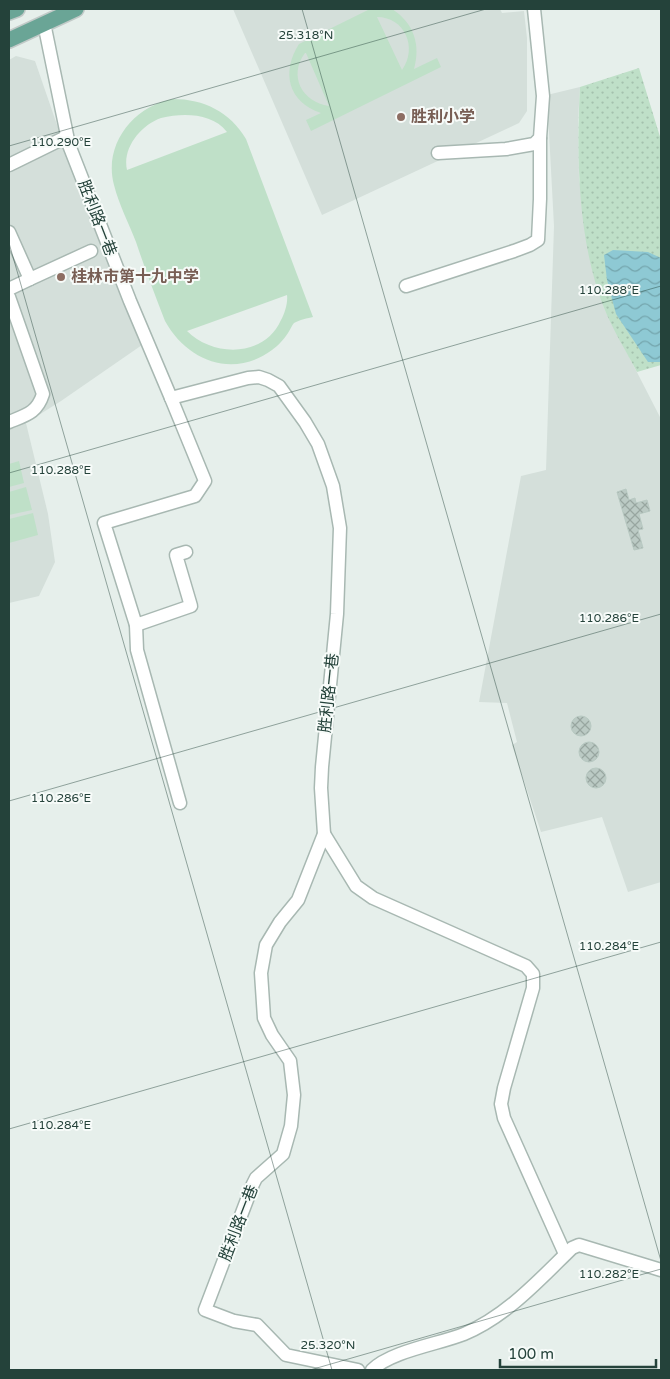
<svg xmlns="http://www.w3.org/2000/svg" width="670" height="1379" viewBox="0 0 670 1379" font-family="'Varela Round','Noto Sans SC',sans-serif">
<defs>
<pattern id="grass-dots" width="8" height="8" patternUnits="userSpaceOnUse" patternTransform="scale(1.25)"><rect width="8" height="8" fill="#bfe0c8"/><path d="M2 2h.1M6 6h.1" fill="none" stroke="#a4c1ad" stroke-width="1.8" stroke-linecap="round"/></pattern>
<pattern id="water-waves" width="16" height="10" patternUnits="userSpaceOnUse" patternTransform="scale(1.25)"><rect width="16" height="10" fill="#8ec9d4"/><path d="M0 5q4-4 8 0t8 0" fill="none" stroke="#74a5ad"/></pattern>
<pattern id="building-cross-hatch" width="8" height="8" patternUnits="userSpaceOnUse" patternTransform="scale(1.25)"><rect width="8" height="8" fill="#bbcac4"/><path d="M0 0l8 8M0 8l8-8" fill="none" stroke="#98a6a0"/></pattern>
</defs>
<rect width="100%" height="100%" fill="#e6efeb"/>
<g fill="#d4dfda">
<polygon points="233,9 500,9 502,13 524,11 527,38 527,111 519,123 322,215"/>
<polygon points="16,56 35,61 86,209 142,345 61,401 26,423 48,514 55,562 39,596 9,603 9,60"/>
<polygon points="580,87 578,120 579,179 604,308 661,419 661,882 628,892 602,817 541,832 512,745 517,742 507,703 479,702 521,476 546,470 554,226 547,95"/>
</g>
<path fill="url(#grass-dots)" d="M639,68L661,140V365L637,372C626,351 613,330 604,308C578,242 576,157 580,87Z"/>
<g fill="#bfe0c8" fill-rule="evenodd">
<path d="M370,9H392C414,23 421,45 414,69L437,58L441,67L311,131L306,120L321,113C288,102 281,72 299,44ZM377,17C405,17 418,48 402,70ZM305,53H306L329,106C302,102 288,76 305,53Z"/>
<path d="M173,99C204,99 230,112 246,139L313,317C308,318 299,320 294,323C292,325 290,330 288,333C284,339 278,346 272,350C233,379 187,361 165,321C155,295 145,269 136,242C129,224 119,205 114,185C103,144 134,106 173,99ZM185,115C201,115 217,119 227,132L127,170C122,148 141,125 161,118C169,116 177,115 185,115ZM287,295C288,302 285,313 281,320C264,358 213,357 187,331Z"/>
<polygon points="19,461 24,483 9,487 9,464"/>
<polygon points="26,487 32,510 9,515 9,492"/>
<polygon points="33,513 38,535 9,543 9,519"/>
</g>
<polygon fill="url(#water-waves)" points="613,250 648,252 661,258 661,362 648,362 616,314 607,280 604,255"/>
<g fill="url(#building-cross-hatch)" stroke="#b8c9c2">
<polygon points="626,489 629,500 635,498 636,503 647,500 650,511 639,514 643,529 638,530 643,548 634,550 617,492"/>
<circle cx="581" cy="726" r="10"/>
<circle cx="589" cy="752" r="10"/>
<circle cx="596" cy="778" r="10"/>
</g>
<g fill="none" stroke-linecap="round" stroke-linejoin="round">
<g stroke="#a8b8b2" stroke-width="15">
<g id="minor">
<polyline points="44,23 69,145 130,301 171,398 248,378 259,377 268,380 279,386 305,422 318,444 333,486 340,528 337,614 322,767 321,788 324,834 298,900 280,922 266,945 261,973 264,1018 272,1035 290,1061 294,1095 291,1126 283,1154 256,1178 253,1184 205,1310 234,1321 257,1325 286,1355 358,1370"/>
<polyline points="438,153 506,149 534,144 540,138 543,96 534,9"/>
<polyline points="9,165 66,137"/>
<polyline points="9,232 30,279 9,289"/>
<polyline points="30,279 91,251"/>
<polyline points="406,286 514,251 530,245 538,240 540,199 540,138"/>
<path d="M9,297L43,394C37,413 26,415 9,422"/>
<polyline points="171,398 205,481 195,496 104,523 136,625 137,650 180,803"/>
<polyline points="136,625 191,606 176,555 186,552"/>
<polyline points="324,834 356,886 373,898 526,966 533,974 533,988 504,1088 501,1104 504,1118 565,1254"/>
<path d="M372,1370C391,1351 439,1344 464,1334C507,1316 540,1279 572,1248L579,1245L661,1270"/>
</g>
</g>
<g stroke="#c2cac8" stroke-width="18">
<g id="major">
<polyline points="9,12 17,9"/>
<polyline points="9,40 76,9"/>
</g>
</g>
<use href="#minor" stroke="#fff" stroke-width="12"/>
<use href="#major" stroke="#6aa596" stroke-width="15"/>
</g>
<path fill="none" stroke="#24423a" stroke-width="1" stroke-opacity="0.45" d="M302,9L661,1261M9,146L486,9M9,243L332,1370M9,473L661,286M9,801L661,614M9,1129L661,942M310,1370L661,1269"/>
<g fill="#8d6e63" stroke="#f7fbf9" stroke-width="2">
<circle cx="401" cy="117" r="5"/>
<circle cx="61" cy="277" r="5"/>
</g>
<g text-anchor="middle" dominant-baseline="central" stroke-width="4" stroke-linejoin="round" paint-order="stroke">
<g font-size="16" font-weight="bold" fill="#785e54" stroke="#f7fbf9" text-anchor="start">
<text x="411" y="117">胜利小学</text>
<text x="71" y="277">桂林市第十九中学</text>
</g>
<g font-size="16" fill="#24423a" stroke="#f7fbf9">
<text transform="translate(97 218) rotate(69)">胜利路一巷</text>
<text transform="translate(329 693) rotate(-84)">胜利路一巷</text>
<text transform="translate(239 1223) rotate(-69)">胜利路一巷</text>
</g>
</g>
<g font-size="12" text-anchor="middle" fill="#24423a" stroke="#f7fbf9" stroke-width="4" stroke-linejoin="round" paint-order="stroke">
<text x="306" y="39">25.318°N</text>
<text x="61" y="146">110.290°E</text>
<text x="609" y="294">110.288°E</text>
<text x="61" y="474">110.288°E</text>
<text x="609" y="622">110.286°E</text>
<text x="61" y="802">110.286°E</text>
<text x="609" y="950">110.284°E</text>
<text x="61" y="1129">110.284°E</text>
<text x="609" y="1278">110.282°E</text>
<text x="328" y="1349">25.320°N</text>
</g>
<rect width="670" height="1379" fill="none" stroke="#24423a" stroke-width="20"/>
<path d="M500 1359v8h156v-8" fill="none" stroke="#24423a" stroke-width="2.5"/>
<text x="508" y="1359" font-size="15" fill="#24423a" stroke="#f7fbf9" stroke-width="4" paint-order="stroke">100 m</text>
</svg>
